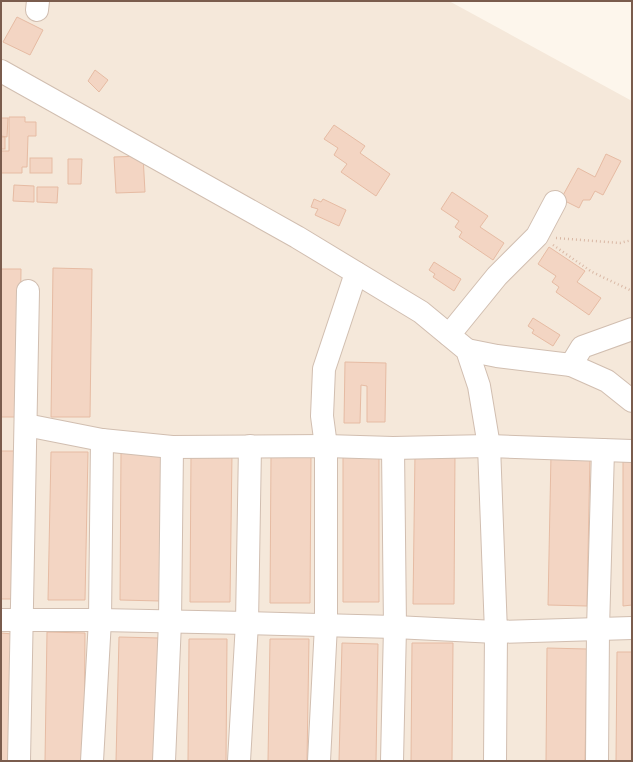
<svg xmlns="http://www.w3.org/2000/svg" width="633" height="762" viewBox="0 0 633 762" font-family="Manrope,sans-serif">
<rect width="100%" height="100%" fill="#fdf6ec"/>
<polygon fill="#f5e8da" points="1,1 449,1 632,101 632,761 1,761"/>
<g fill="#f3d5c3" stroke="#e6bba3">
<polygon points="17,17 43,30 30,55 3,42"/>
<polygon points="95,70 108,80 99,92 88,81"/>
<polygon points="9,117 25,117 25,122 36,122 36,136 28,136 27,167 22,167 22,173 1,173 1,151 9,151"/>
<polygon points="1,118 8,118 7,137 1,136"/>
<polygon points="334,125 365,146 360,153 390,174 376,196 341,172 347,164 334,155 338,148 324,139"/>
<rect x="1" y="137" width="4" height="12"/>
<polygon points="606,154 621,161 603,195 595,191 590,200 583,200 579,208 561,199 578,168 595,177"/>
<polygon points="143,156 145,192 116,193 114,157"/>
<rect x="30" y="158" width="22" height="15"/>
<polygon points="68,159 82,159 81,184 68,184"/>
<polygon points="14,185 34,186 34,202 13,201"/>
<polygon points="37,187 58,187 57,203 37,202"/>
<polygon points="452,192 488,216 480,227 504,243 493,260 459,237 462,232 455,227 459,221 441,209"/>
<polygon points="314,199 321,202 323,199 346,210 339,226 315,215 318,209 311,207"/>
<polygon points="549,247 585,271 577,282 601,298 589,315 556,292 559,287 552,282 556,276 538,264"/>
<polygon points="434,262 461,279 454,291 433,277 435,274 429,270"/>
<polygon points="53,268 92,269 90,417 51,417"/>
<polygon points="1,269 21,269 19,417 1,417"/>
<polygon points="533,318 560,335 553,346 532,333 534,330 528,326"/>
<polygon points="345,362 386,363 385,422 367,422 367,386 361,385 360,423 344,423"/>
<polygon points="1,451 18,451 17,599 1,599"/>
<polygon points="51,452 88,452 85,600 48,600"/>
<polygon points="121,452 162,453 160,601 120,600"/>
<polygon points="415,453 455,454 454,604 413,604"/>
<polygon points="191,454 232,454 230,602 190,602"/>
<polygon points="271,455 311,456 310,603 270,603"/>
<polygon points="379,455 379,602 343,602 343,456"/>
<polygon points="551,455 590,456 587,606 548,605"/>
<polygon points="623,457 632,457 632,605 623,606"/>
<polygon points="47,632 85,633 84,761 45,761"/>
<polygon points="1,633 13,634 11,761 1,761"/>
<polygon points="119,637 159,638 156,761 116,761"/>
<polygon points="189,639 227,639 226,761 188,761"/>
<polygon points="270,639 309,639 307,761 268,761"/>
<polygon points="342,643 378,644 376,761 339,761"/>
<polygon points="412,643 453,643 452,761 411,761"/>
<polygon points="547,648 587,649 585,761 546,761"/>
<polygon points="617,652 632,652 632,761 616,761"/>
</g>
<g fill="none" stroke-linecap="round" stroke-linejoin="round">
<g stroke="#d1beb0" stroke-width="24">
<g id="minor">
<polyline points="37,10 38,1"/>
<polyline points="1,71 297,237 421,312 467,350 479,386 489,446 496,632 632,628"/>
<polyline points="449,335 497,276 537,236 555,202"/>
<polyline points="467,350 497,356 571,365 582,347 632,329"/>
<polyline points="571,365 607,381 632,401"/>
<polyline points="26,425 102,440 172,447 326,446 393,448 489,446 632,451"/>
<polyline points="1,620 100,620 247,623 395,627 496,632 495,761"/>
<polyline points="19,761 28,291"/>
<polyline points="92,761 100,620 102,440"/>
<polyline points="164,761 170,622 172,447"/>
<polyline points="239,761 247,623 250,446"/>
<polyline points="319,761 326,625 326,446 322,416 324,369 356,273"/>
<polyline points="392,761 395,627 393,448"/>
<polyline points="597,761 598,629 603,450"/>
</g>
</g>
<g stroke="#d9b8a5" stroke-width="2.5" stroke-dasharray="1 3" stroke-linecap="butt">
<polyline points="556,238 620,243 632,240"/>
<polyline points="553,245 592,272 632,291"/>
</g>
<use href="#minor" stroke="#fff" stroke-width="22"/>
</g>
<rect width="633" height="762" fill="none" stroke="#7a5c4d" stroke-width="4"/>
</svg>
